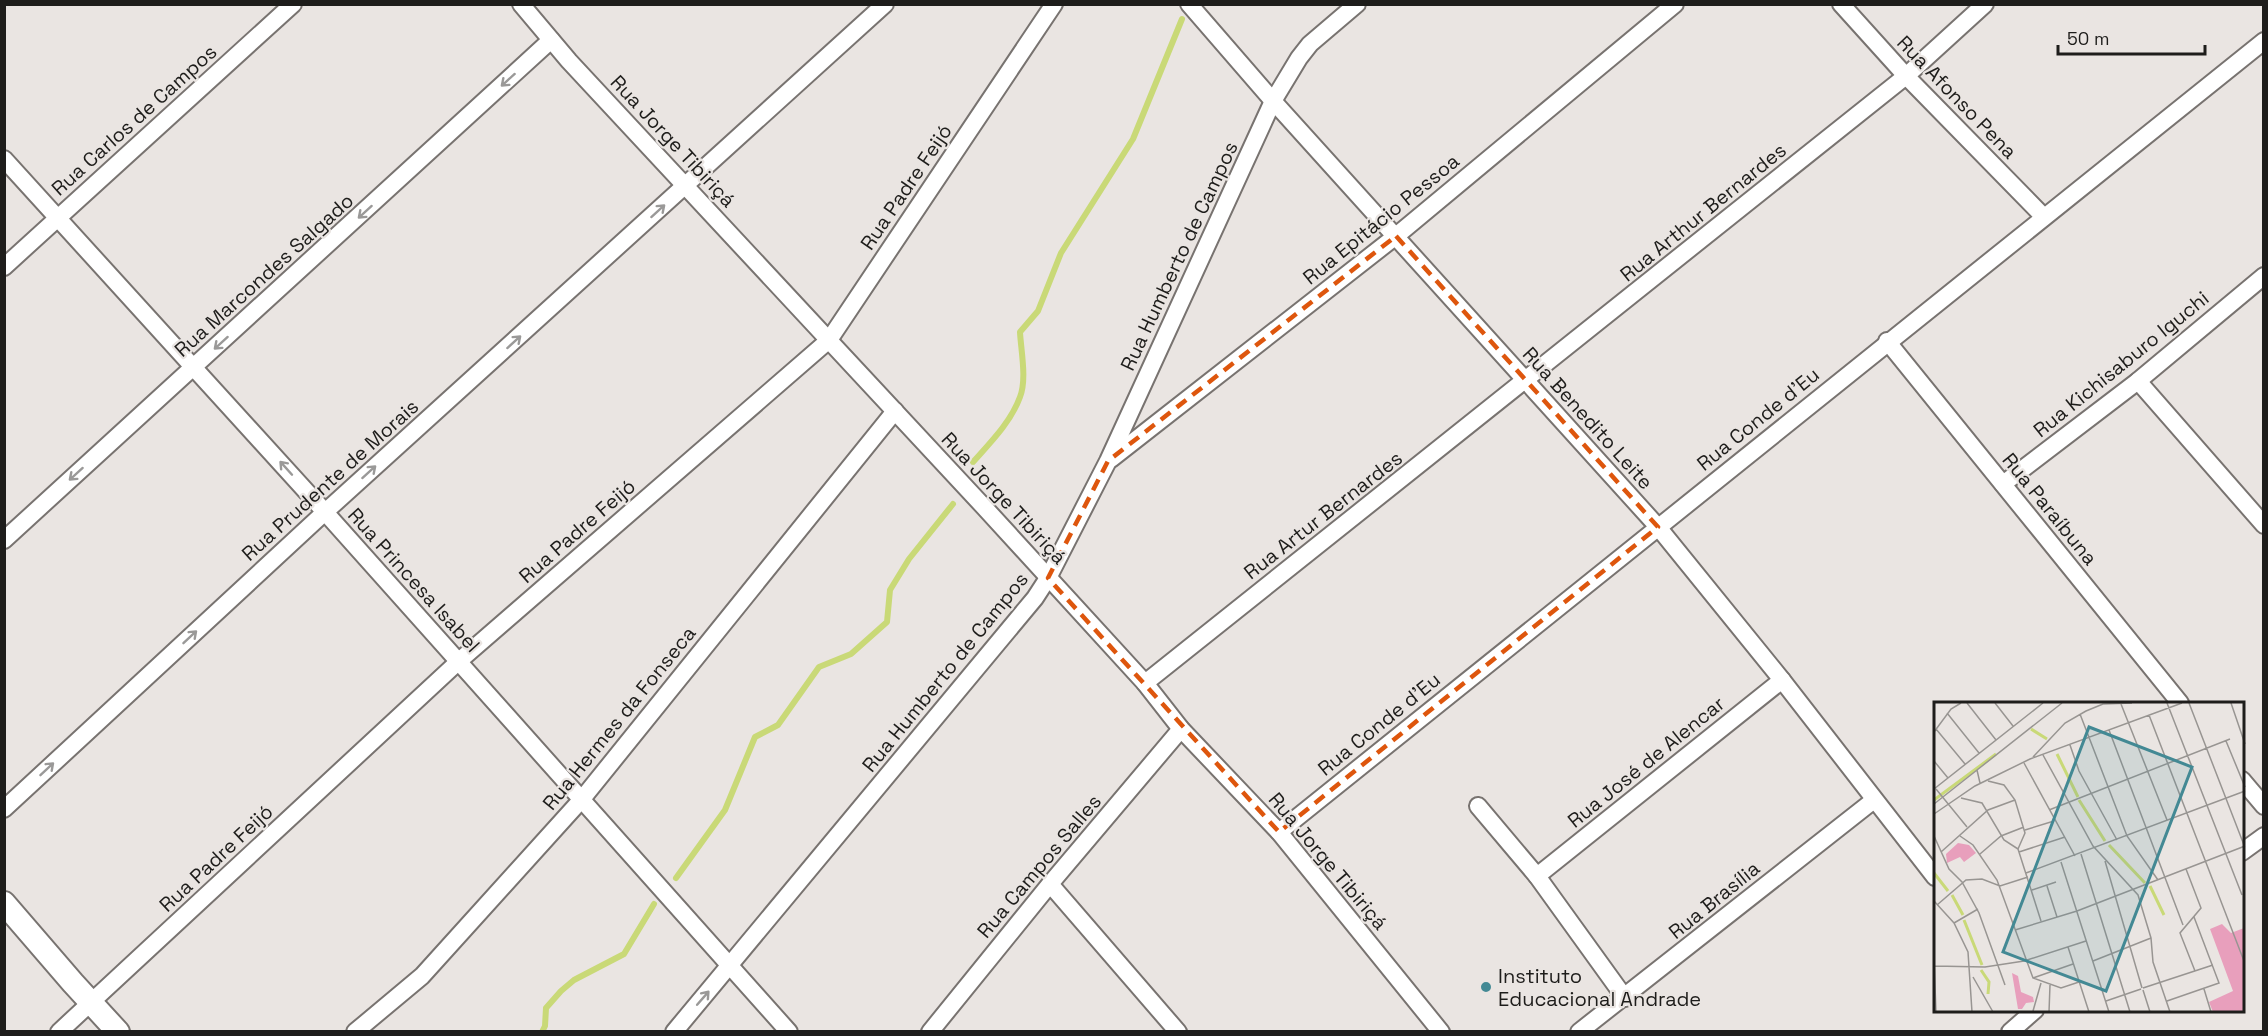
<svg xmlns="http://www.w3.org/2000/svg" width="2268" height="1036" viewBox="0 0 2268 1036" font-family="'Space Grotesk',sans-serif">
<rect width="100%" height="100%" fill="#eae5e2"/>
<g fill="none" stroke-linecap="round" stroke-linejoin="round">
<g stroke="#c9d977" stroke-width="6">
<path d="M973,462C990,443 1011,422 1020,397C1027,379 1021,351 1020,332L1038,311L1061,253L1133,139L1182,19"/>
<polyline points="676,878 725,810 755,737 778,725 819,667 851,654 887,622 890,590 909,559 953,504"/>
<polyline points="542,1032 545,1026 546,1008 561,991 574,980 624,954 654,904"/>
</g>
<g stroke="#787370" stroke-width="20">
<g id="street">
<polyline points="521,4 569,61 984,507 1145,683 1181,729 1279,832 1441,1032"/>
<polyline points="1189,4 1273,101 1658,527 1782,680 1935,877"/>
<polyline points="1841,4 1906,76 2044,217"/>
<polyline points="4,159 325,512 789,1032"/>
<polyline points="4,267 293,4"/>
<polyline points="1887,341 2180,703"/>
<polyline points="2138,381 2264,525"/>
<polyline points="1111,459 1396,236 1675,4"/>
<polyline points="2003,484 2138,381 2264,276"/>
<polyline points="4,540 551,40"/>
<polyline points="1145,683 1906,76 1985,4"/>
<polyline points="2242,780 2264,806"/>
<polyline points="1478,806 1537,876 1625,998"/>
<polyline points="4,809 325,512 885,4"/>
<polyline points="1279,832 2264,41"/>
<polyline points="2242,852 2264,836"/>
<polyline points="1537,876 1782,680"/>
<polyline points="1050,884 1178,1032"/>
<polyline points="59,1032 459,661 829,340 1054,4"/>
<polyline points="355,1032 422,976 582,799 895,411"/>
<polyline points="674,1032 1035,598 1048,578 1108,461 1273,101 1299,58 1310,44 1357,4"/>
<polyline points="930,1032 1050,884 1181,729"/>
<polyline points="1579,1032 1874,800"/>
<polyline points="2010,1032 2035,1010"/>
</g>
</g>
<g stroke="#787370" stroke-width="26">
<polyline id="secondary" points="4,903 73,983 118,1032"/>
</g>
<use href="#street" stroke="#fff" stroke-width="16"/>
<use href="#secondary" stroke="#fff" stroke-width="22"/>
</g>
<defs><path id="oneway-shaft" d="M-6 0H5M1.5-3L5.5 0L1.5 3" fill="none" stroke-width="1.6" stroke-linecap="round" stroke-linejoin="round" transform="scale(1.5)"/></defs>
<g stroke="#9a9998">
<use href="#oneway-shaft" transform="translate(508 80) rotate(138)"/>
<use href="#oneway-shaft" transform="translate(658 211) rotate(-42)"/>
<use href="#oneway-shaft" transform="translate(365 212) rotate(138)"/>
<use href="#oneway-shaft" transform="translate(514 342) rotate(-42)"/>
<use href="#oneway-shaft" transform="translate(221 343) rotate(138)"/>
<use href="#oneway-shaft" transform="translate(286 468) rotate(-132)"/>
<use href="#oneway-shaft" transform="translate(369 472) rotate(-42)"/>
<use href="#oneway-shaft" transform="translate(76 474) rotate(138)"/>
<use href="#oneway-shaft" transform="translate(190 637) rotate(-43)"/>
<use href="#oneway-shaft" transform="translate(47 769) rotate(-43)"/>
<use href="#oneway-shaft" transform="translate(703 998) rotate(-49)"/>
</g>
<path fill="none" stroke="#de560d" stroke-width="4.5" stroke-dasharray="12 8" stroke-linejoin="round" d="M1396,236L1658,527L1279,832L1048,578L1108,461Z"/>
<circle fill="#438994" stroke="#eae5e2" stroke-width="2" cx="1486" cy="987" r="6"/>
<g text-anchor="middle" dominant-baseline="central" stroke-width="4.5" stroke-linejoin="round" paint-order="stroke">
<g font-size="20" fill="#1e1d1b" stroke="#eae5e2">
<text transform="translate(1957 97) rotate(46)">Rua Afonso Pena</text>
<text transform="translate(134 120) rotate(-42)">Rua Carlos de Campos</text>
<text transform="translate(673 141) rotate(47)">Rua Jorge Tibiriçá</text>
<text transform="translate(906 187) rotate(-56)">Rua Padre Feijó</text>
<text transform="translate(1703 212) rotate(-39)">Rua Arthur Bernardes</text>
<text transform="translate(1381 219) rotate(-39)">Rua Epitácio Pessoa</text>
<text transform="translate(1179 256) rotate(-65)">Rua Humberto de Campos</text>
<text transform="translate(264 275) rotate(-42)">Rua Marcondes Salgado</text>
<text transform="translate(2121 364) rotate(-39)">Rua Kichisaburo Iguchi</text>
<text transform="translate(1588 418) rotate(48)">Rua Benedito Leite</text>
<text transform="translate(1758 419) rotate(-39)">Rua Conde d'Eu</text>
<text transform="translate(330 480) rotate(-42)">Rua Prudente de Morais</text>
<text transform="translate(1004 498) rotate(47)">Rua Jorge Tibiriçá</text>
<text transform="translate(2050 509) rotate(51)">Rua Paraíbuna</text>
<text transform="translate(1323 515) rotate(-38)">Rua Artur Bernardes</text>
<text transform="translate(577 531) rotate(-41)">Rua Padre Feijó</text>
<text transform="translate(414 580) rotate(48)">Rua Princesa Isabel</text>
<text transform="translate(945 672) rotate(-51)">Rua Humberto de Campos</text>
<text transform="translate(619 718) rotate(-51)">Rua Hermes da Fonseca</text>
<text transform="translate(1379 724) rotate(-39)">Rua Conde d'Eu</text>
<text transform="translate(1646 762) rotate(-39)">Rua José de Alencar</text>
<text transform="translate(216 858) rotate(-43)">Rua Padre Feijó</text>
<text transform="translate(1328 861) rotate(50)">Rua Jorge Tibiriçá</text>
<text transform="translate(1039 866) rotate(-50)">Rua Campos Salles</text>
<text transform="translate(1714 900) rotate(-39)">Rua Brasília</text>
</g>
<g font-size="20" fill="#1e1d1b" stroke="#eae5e2" text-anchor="start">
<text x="1498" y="976">Instituto<tspan x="1498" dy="23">Educacional Andrade</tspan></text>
</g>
</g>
<g transform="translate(1934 702)">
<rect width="310" height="310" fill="#eae5e2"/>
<path d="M24,141L35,143L42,151L30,160L26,155L13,161L12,152Z" fill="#e89fbc"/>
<path d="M288,222L297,231L310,226V310H279L275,300L299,289L276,227ZM78,271L84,274L87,290L99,295L100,300L92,301L88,307H84Z" fill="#e89fbc"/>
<path fill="none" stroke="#c9d977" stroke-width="3" d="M97,27L113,37M123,52L144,95M0,98L62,52M145,98L171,139M175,143L211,181M0,171L14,189M216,184L230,213M18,193L29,213M30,218L48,263M47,268L55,280L54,292"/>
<path fill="none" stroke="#989592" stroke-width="1.5" d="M33,1L62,38M61,1L79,24M233,1L308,193M255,1L310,143M297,1L311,42M187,2L233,118M13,11L45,51M146,12L193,134L224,178M215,13L310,259M2,27L31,62M175,28L249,223M0,30L17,7L27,1M292,39L311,85M136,43L145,69L183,138M109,53L159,144L204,193L217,236L219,260L236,310M99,55L131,21L152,9L169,2L198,1M0,59L14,76M90,61L141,154M43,68L128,1M54,79L70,83L81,98L91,131L84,147M0,87L109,1M2,87L33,125M27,96L48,101L70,138L84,147M0,102L43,68L46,81M115,108L296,37M0,112L41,84L96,57L248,1M91,128L120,119M0,134L15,167L28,180L45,211L71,283M26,134L39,143L63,178L99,276L127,286L145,280M84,147L107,219M7,150L54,108L81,98M85,150L131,135M46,152L67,134L90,125M147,152L196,310M171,159L208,286M127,160L175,310M252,167L267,206L246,231L261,269M92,171L311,89M113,184L123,215M98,188L122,180M0,199L20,221L34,250L38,310M3,203L32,178L48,177L66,184L94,175M20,221L44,207M81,228L143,209L311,144M134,245L155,310M0,258L2,310M159,259L217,236M0,264L51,265L90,259L152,239M39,275L59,310M99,276L139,262M209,286L279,263M270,287L277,310M209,288L216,310M172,299L207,287M233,299L285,281L260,215M99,309L107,281M115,310L116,283"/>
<path fill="#438994" fill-opacity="0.15" stroke="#438994" stroke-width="3" d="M155,25L258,65L172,289L69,250Z"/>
<rect width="310" height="310" fill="none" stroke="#1e1d1b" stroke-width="3"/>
</g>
<rect width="2268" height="1036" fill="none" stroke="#1e1d1b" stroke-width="12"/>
<path d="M2058 45v9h147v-9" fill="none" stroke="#1e1d1b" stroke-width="3"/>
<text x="2067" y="45" font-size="18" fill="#1e1d1b" stroke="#eae5e2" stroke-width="4.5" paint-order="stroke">50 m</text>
</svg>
